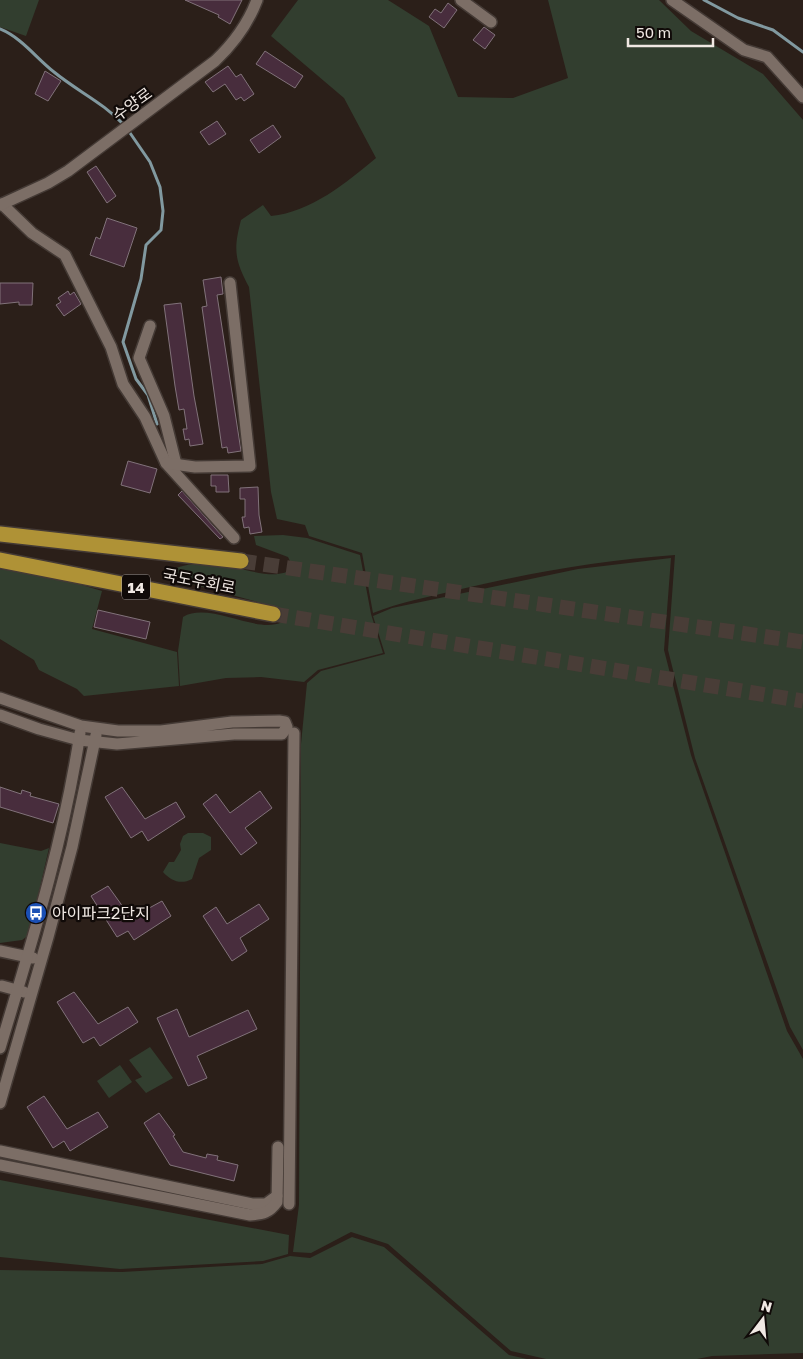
<svg xmlns="http://www.w3.org/2000/svg" width="803" height="1359" viewBox="0 0 803 1359" font-family="'Golos Text','Noto Sans KR',sans-serif">
<rect width="100%" height="100%" fill="#2b1f19"/>
<g fill="#323e2f">
<polygon points="0,0 39,0 26,36 0,27"/>
<path d="M298,0H388L429,26L458,97L513,98L568,78L548,0H659L691,31L763,74L803,120V1050L790,1027L695,758L668,650L675,555C601,560 529,573 457,590C429,597 400,602 373,613L362,553L309,536L305,525L277,519L271,492L249,287C235,261 233,250 241,220L263,205L271,216C311,212 346,183 376,158L344,98L271,36Z"/>
<path d="M283,535L307,538L360,555L371,614L383,653L318,670L304,682L261,677L226,678L180,686L178,651L183,617C210,601 257,635 282,622V613L276,607L188,583L174,576L172,570C186,563 203,563 218,564C238,566 279,584 293,567L288,557L256,545L254,536Z"/>
<polygon points="671,558 664,650 691,755 787,1031 803,1059 803,1353 712,1356 697,1359 546,1359 511,1351 388,1244 351,1232 311,1253 293,1252 299,1205 301,744 307,683 321,671 385,654 373,616 392,608 578,569"/>
<polygon points="0,569 62,579 102,591 92,629 177,652 179,686 84,696 77,689 39,670 34,660 0,639"/>
<path d="M188,833H203L211,837V850L199,858L192,879C181,885 171,881 163,872L169,862H174L181,850L180,844L183,836Z"/>
<polygon points="0,843 41,851 49,848 29,935 22,940 0,943"/>
<polygon points="150,1047 173,1078 146,1093 135,1080 142,1077 129,1060"/>
<polygon points="120,1065 132,1082 109,1098 97,1081"/>
<polygon points="0,1180 289,1235 288,1254 263,1261 120,1269 0,1257"/>
<polygon points="352,1237 384,1247 509,1355 527,1359 0,1359 0,1270 122,1272 262,1264 290,1256 310,1258"/>
</g>
<g fill="none" stroke-linecap="round" stroke-linejoin="round">
<g stroke="#8199a0" stroke-width="3">
<polyline points="704,0 738,18 773,30 803,52"/>
<path d="M0,29C22,38 36,58 54,72C77,91 104,103 124,125"/>
<polyline points="128,130 150,162 160,187 163,211 161,230 146,245 141,279 123,342 136,379 148,395 157,424"/>
</g>
</g>
<g fill="#482d3d" stroke="#81727a">
<polygon points="185,0 242,0 230,24 218,17 219,15"/>
<polygon points="448,3 457,10 444,28 429,17 435,9 441,13"/>
<polygon points="484,27 495,35 485,49 473,40"/>
<polygon points="265,51 303,76 295,88 256,64"/>
<polygon points="228,66 236,77 241,74 254,94 244,101 241,97 236,100 225,84 213,92 205,82"/>
<polygon points="45,71 61,81 48,101 35,94"/>
<polygon points="217,121 226,134 209,145 200,132"/>
<polygon points="273,125 281,137 259,153 250,140"/>
<polygon points="96,166 116,196 107,203 87,172"/>
<polygon points="107,218 137,228 124,267 90,255 96,237 100,239"/>
<polygon points="221,277 223,294 217,295 241,451 228,453 227,447 222,448 202,307 207,306 203,280"/>
<polygon points="0,283 33,283 32,305 19,305 19,302 0,304"/>
<polygon points="68,291 70,295 74,292 81,304 64,316 56,305 61,302 58,298"/>
<polygon points="181,303 194,396 203,444 190,446 189,439 185,440 183,429 187,429 184,409 179,410 175,386 164,305"/>
<polygon points="128,461 157,469 150,493 121,485"/>
<polygon points="211,475 228,475 229,492 216,492 216,486 211,486"/>
<polygon points="258,487 259,515 262,532 250,534 249,527 244,528 242,517 245,517 245,499 240,499 240,488"/>
<polygon points="182,491 223,537 220,539 178,495"/>
<polygon points="98,610 150,622 146,639 94,627"/>
<polygon points="0,787 21,794 22,790 31,793 30,796 59,804 53,823 0,807"/>
<polygon points="122,787 145,819 176,802 185,817 148,841 142,831 131,838 105,797"/>
<polygon points="260,791 272,808 245,828 257,843 241,855 203,804 216,794 230,813"/>
<polygon points="108,886 131,918 162,901 171,916 134,940 128,931 117,937 91,896"/>
<polygon points="259,904 269,919 240,938 247,951 232,961 203,916 216,907 227,924"/>
<polygon points="74,992 98,1024 128,1007 138,1022 100,1046 94,1037 83,1043 57,1002"/>
<polygon points="177,1009 189,1037 248,1010 257,1029 197,1056 207,1078 188,1086 157,1018"/>
<polygon points="44,1096 67,1129 98,1112 108,1127 70,1151 64,1141 53,1148 27,1107"/>
<polygon points="159,1113 175,1135 173,1136 183,1152 206,1158 207,1154 218,1156 217,1160 238,1165 234,1181 170,1165 144,1123"/>
</g>
<g fill="none" stroke-linecap="round" stroke-linejoin="round">
<g stroke="#493d37" stroke-width="15" stroke-dasharray="15 8" stroke-linecap="butt">
<polyline points="241,561 803,642"/>
<polyline points="273,614 803,701"/>
</g>
<g stroke="#443a35" stroke-width="14">
<g id="minor">
<polyline points="461,0 491,22"/>
<polyline points="672,0 744,50 767,57 803,97"/>
<polyline points="2,204 32,233 65,255 111,347 123,384 145,417 166,463 234,538"/>
<path d="M0,205L48,183L68,171L215,61C233,44 248,24 257,0"/>
<polyline points="150,326 139,358 164,416 176,464"/>
<polyline points="166,463 195,467 250,466 230,283"/>
<polyline points="0,698 81,726 118,731 161,731 232,722 279,721 285,722 287,727 282,734 234,734 117,744 79,740 39,729 0,715"/>
<polyline points="0,951 33,958"/>
<polyline points="2,986 24,992"/>
<path d="M0,1048C31,945 64,840 80,733"/>
<polyline points="0,1103 48,937 72,847 96,735"/>
<polyline points="0,1151 252,1204 266,1204 277,1196"/>
<path d="M0,1165L250,1215C263,1214 269,1213 277,1202L278,1147"/>
<polyline points="289,1204 294,733"/>
</g>
</g>
<g stroke="#443a35" stroke-width="18">
<g id="highway">
<polyline points="0,534 241,561"/>
<polyline points="0,560 273,614"/>
</g>
</g>
<use href="#minor" stroke="#7c6e66" stroke-width="11"/>
<use href="#highway" stroke="#af9236" stroke-width="15"/>
</g>
<defs>
<g id="bus-disc" transform="scale(1.125)"><circle r="9.5" fill="#1a4fb4" stroke="#100a08"/><path d="M-5-6H5V4H4V6H2V4H-2V6H-4V4H-5ZM-3.5-4V0h7V-4ZM-3.5 1.2v1.5H-2V1.2ZM2 1.2v1.5H3.5V1.2Z" fill="#fff"/></g>
</defs>
<g fill-rule="evenodd">
<use href="#bus-disc" x="36" y="913"/>
</g>
<g text-anchor="middle" dominant-baseline="central" stroke-width="4.5" stroke-linejoin="round" paint-order="stroke">
<rect fill="#100a08" stroke="#ada5a1" stroke-width="1" x="122" y="574.5" width="28" height="25" rx="4"/>
<g font-size="15" font-weight="bold" fill="#f0e8e3">
<text x="136" y="587">14</text>
</g>
<g font-size="16" fill="#f0e8e3" stroke="#100a08">
<text transform="translate(132 104) rotate(-36)">수양로</text>
<text transform="translate(199 581) rotate(11)">국도우회로</text>
</g>
<g font-size="16" fill="#f0e8e3" stroke="#100a08" text-anchor="start">
<text x="52" y="913">아이파크2단지</text>
</g>
</g>
<g transform="translate(763 1319) rotate(16)" stroke="#100a08" stroke-width="4" paint-order="stroke">
<path d="M0-4L9 19L0 12L-9 19Z" fill="#f0e8e3"/>
<text y="-8" font-size="14" font-weight="bold" text-anchor="middle" fill="#f0e8e3">N</text>
</g>
<path d="M628 38v8h85v-8" fill="none" stroke="#f0e8e3" stroke-width="2.5"/>
<text x="636" y="38" font-size="15" fill="#f0e8e3" stroke="#100a08" stroke-width="4" paint-order="stroke">50 m</text>
</svg>
